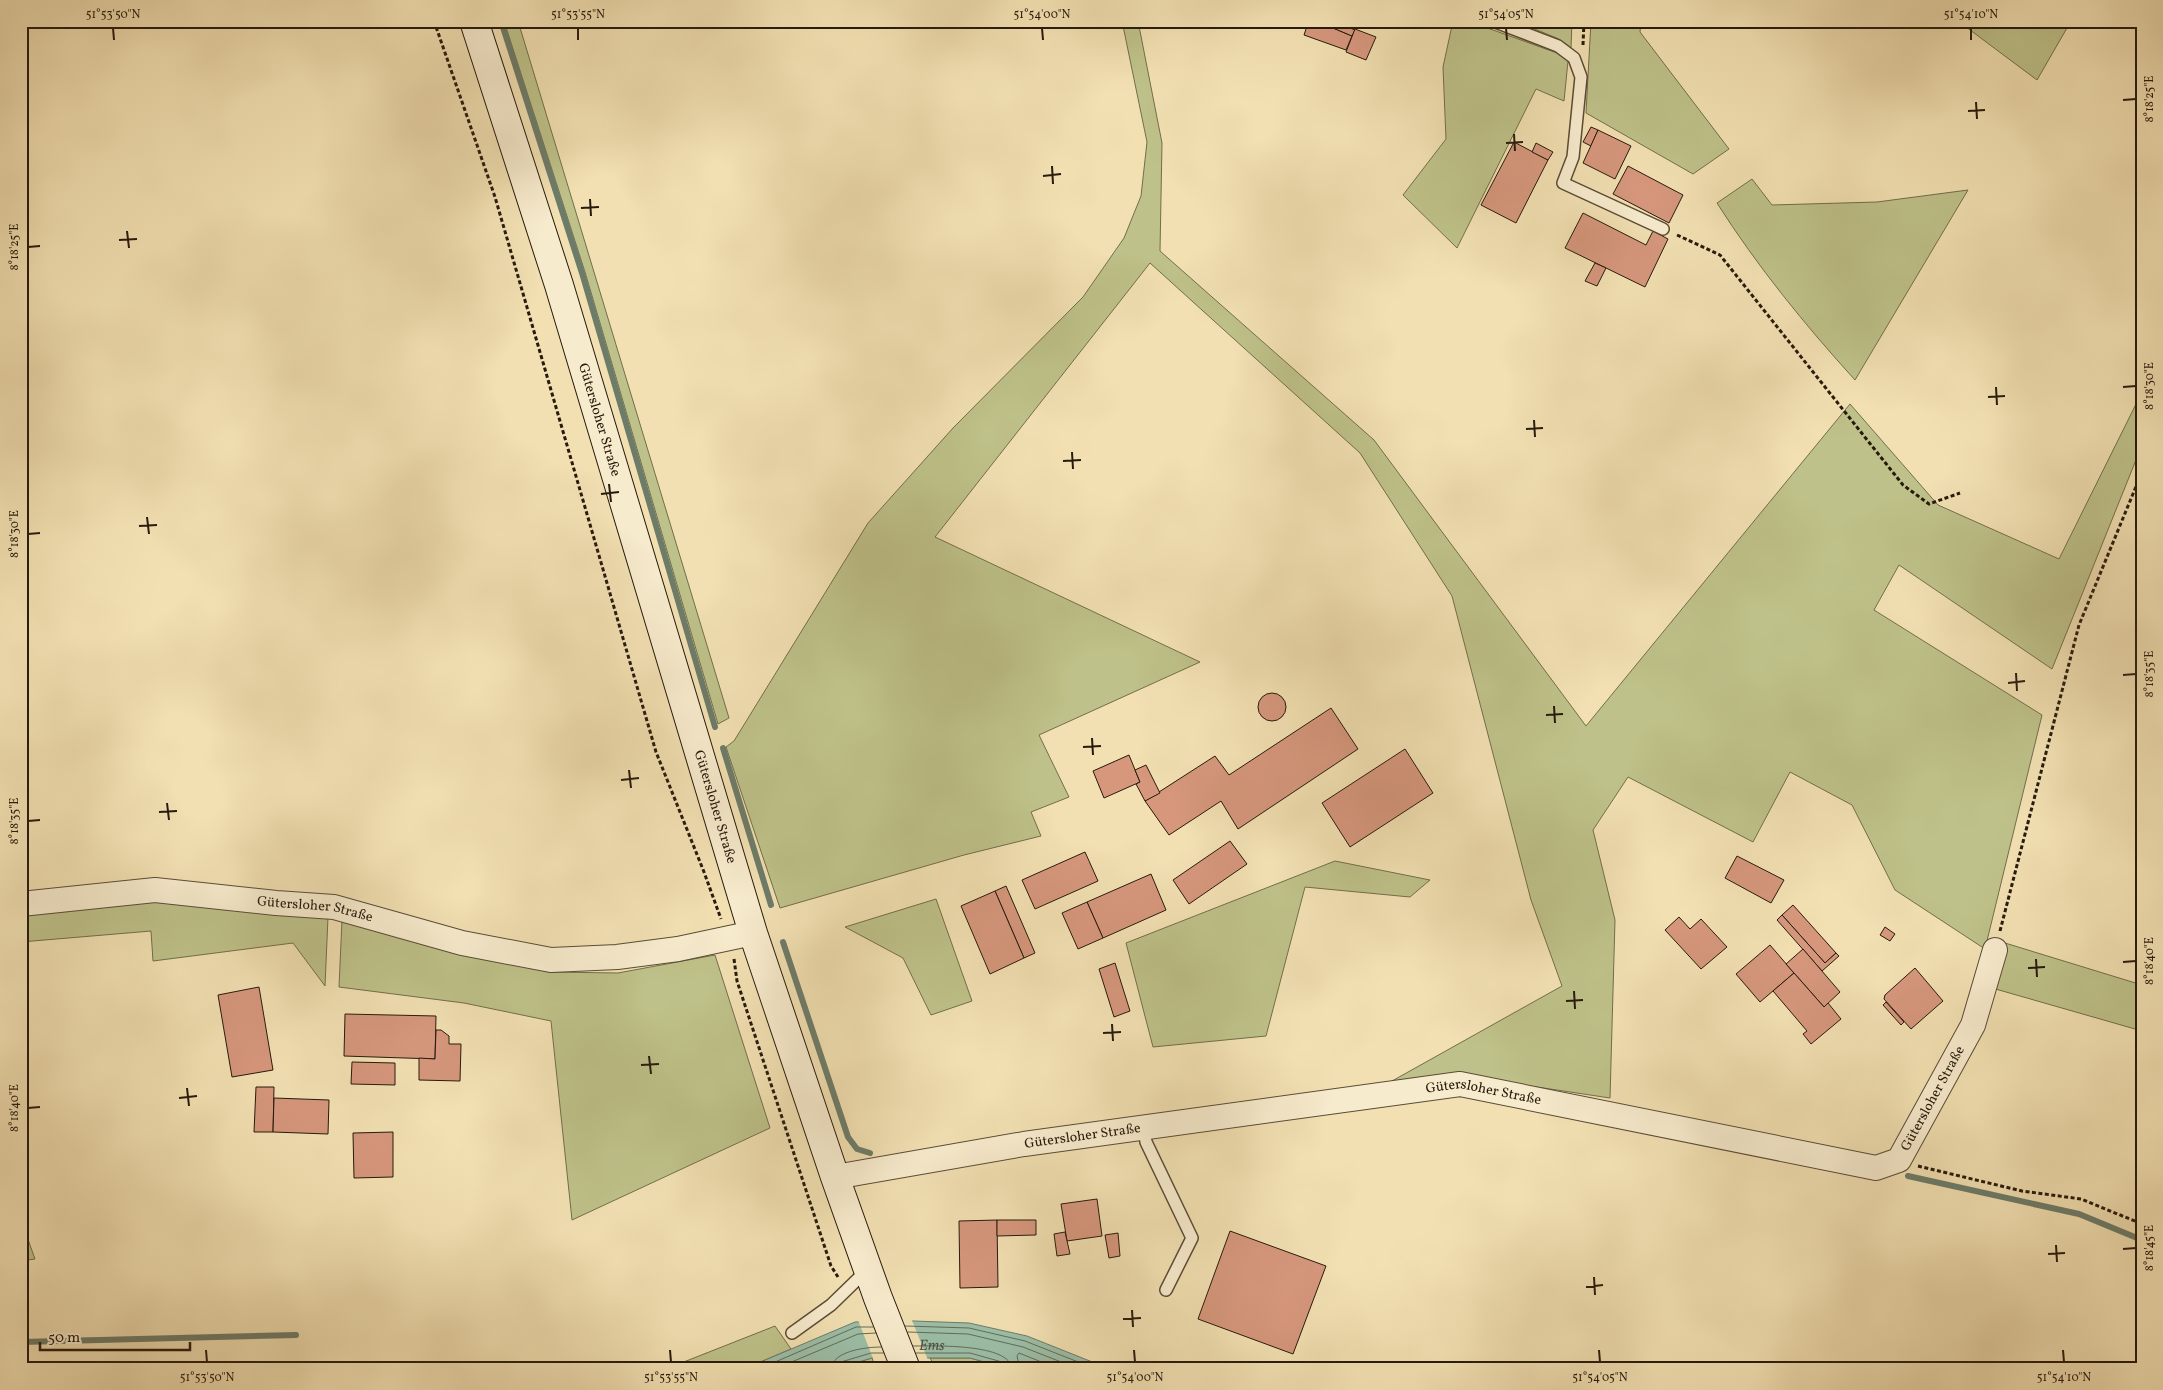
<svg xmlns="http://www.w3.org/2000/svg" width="2163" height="1390" viewBox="0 0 2163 1390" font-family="Vollkorn,serif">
<rect width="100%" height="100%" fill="#f2e0b2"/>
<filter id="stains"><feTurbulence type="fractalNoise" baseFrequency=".004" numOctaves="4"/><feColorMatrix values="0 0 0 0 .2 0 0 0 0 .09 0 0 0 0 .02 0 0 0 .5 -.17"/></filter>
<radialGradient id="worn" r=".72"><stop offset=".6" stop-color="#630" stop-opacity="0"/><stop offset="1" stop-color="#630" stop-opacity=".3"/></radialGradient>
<g fill="#bec189" stroke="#726e4a">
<polygon points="504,21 518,21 729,718 718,724 585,272"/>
<polygon points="1122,21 1138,21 1162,143 1160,251 1374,440 1586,726 1850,404 1938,505 2059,559 2142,392 2142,445 2052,669 1899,565 1874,610 2042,715 1985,949 1895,890 1852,805 1790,772 1753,842 1628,777 1593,830 1615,920 1610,1098 1457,1075 1392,1081 1562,986 1531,900 1452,596 1360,453 1150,263 935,537 1200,662 1039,735 1069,797 1031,812 1041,836 964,855 780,908 726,747 734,741 868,523 953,428 1083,297 1124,238 1141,196 1147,142"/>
<polygon points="1453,21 1468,21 1557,53 1568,61 1564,101 1536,89 1457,248 1403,195 1446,139 1443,67"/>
<polygon points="1515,21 1572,21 1571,48 1559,39"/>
<polygon points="1591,21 1641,21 1640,32 1729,149 1693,174 1586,113"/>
<polygon points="1958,21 2071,21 2037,80"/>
<path d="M1752,179L1772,205L1877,202L1968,190L1855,380C1805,325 1757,266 1717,203Z"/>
<polygon points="1335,861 1430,880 1410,897 1305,887 1266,1036 1153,1047 1126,943"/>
<polygon points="936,899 972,1001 931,1015 903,958 845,927"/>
<polygon points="152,900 328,917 325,986 293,943 153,961 151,931 21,942 21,915"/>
<polygon points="342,920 549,972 618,973 715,955 770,1128 572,1220 551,1021 464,1003 339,987"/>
<polygon points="2005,943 2142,985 2142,1031 1992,988"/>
<polygon points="21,1220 35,1259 21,1261"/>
<polygon points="775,1326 791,1349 744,1369 666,1369"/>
<polygon points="872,1358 876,1369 835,1369"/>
<polygon points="930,1358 970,1358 1010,1369 936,1369"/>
</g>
<polygon fill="#9cbea7" stroke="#6d7c69" points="914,1321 969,1323 1027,1336 1110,1369 1010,1369 970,1358 872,1358 835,1369 744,1369 855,1322"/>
<polygon fill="#f2e0b2" points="911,1318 928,1360 874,1361 858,1320"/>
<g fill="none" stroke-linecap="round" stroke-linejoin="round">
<g stroke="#626c5a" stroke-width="1">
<polyline points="905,1326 969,1328 1025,1341 1096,1369"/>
<polyline points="908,1332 968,1334 1023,1347 1079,1369"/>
<path id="s1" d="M913,1346C933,1346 1011,1343 1012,1369"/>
<polyline points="916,1353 970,1353 1002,1362 1006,1369"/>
<polyline points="759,1369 856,1327 873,1327"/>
<polyline points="775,1369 858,1334 876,1333"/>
<path d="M831,1369C832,1351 866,1347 881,1347"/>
<polyline points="837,1369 841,1362 871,1353 884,1353"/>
<polyline points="1020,1369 1017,1356 1019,1353 1059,1369"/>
</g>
<g stroke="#6d7c69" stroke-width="6">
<polyline points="501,21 582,273 715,727"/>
<polyline points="723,748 771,905"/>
<polyline points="783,942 848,1137 857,1149 870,1153"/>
<polyline points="1908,1176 2079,1214 2142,1240"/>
<polyline points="21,1342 296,1335"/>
</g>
</g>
<g fill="#d6977d" stroke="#271a0c">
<polygon points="1305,21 1336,21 1333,28 1352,36 1346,50 1304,35 1307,26 1303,25"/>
<polygon points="1335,22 1355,30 1352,36 1333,28"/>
<polygon points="1355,29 1376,37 1366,60 1346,52"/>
<polygon points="1591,127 1598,130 1591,146 1583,142"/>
<polygon points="1598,130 1631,146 1615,179 1583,163"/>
<polygon points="1514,142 1548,160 1516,223 1481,205"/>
<polygon points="1536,143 1553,152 1548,160 1532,152"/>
<polygon points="1628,166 1683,195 1669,223 1613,194"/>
<polygon points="1583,213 1646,245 1653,231 1668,239 1645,287 1565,248"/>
<polygon points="1595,263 1606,268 1597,286 1585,281"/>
<circle cx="1272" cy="707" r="14"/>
<polygon points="1331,708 1358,749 1238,829 1221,801 1169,835 1145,801 1215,756 1229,775"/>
<polygon points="1405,749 1433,793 1350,847 1322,803"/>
<polygon points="1129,755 1140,782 1104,798 1093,771"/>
<polygon points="1146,765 1160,793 1145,801 1136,784 1140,782 1135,770"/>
<polygon points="1230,841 1247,864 1189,904 1173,880"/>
<polygon points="1085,852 1098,881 1035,909 1022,880"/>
<polygon points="1737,856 1784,880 1771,903 1725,878"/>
<polygon points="1151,874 1166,910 1103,938 1087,902"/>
<polygon points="1006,886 1035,953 1024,958 995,891"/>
<polygon points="995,891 1024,958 990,974 961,906"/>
<polygon points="1087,902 1103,938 1078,949 1062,913"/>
<polygon points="1793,905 1836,953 1825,963 1782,915"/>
<polygon points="1782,915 1825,963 1836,953 1839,956 1822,971 1777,920"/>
<polygon points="1679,917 1690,929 1701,919 1727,947 1701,969 1665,930"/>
<polygon points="1885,927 1895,934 1890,941 1880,935"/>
<polygon points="1770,945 1794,973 1760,1002 1736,974"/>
<polygon points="1803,949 1840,992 1824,1007 1786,964"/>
<polygon points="1115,963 1130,1011 1114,1017 1099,969"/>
<polygon points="1915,968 1943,1001 1911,1029 1884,999 1885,995"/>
<polygon points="1794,973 1824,1007 1828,1003 1841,1019 1811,1044 1803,1034 1807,1031 1773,991"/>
<polygon points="259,987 273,1070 232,1077 218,995"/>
<polygon points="1886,1002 1904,1022 1901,1025 1883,1005"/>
<polygon points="345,1014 436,1016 435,1059 344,1056"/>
<polygon points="436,1030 441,1030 449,1036 449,1044 461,1044 460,1081 419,1080 419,1058 435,1059"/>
<polygon points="352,1062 395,1063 395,1085 351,1084"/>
<polygon points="256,1087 274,1087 273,1132 254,1132"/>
<polygon points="274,1098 329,1100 328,1134 273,1132"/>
<polygon points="393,1132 393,1177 354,1178 353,1133"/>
<polygon points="1097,1199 1102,1236 1067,1241 1061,1204"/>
<polygon points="997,1220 998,1287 960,1288 959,1221"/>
<polygon points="997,1220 1036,1220 1036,1235 997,1236"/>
<polygon points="1230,1231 1326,1266 1293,1354 1198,1319"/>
<polygon points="1065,1232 1070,1254 1057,1256 1054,1234"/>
<polygon points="1118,1233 1120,1256 1109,1258 1105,1235"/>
</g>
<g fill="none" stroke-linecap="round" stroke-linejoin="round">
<g stroke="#5a4c36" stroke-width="14">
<g id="lane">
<polyline points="1493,21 1558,46 1574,58 1581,77 1573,157 1563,183 1663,229"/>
<polyline points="1144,1129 1146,1142 1192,1238 1166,1290"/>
<polyline points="792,1333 831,1305 867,1270"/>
</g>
</g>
<g stroke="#5a4c36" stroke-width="26">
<g id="street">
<path id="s2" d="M21,904L155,890L276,903L334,907L462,943L551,960L617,957L678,949L753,933"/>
<path id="s3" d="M835,1177L1024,1144L1460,1084L1876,1168L1899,1160L1973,1025L1995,950"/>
</g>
</g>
<g stroke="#271a0c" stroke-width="30">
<g id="secondary">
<path id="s4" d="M474,21L559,285L753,933L835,1177L878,1298L906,1369"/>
</g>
</g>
<g stroke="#271a0c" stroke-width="3" stroke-dasharray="4 2.5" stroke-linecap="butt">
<polyline points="434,21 495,197 656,752 704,872 721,919"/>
<polyline points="1583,45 1584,21"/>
<polyline points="1677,235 1720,255 1903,485 1929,504 1960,493"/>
<polyline points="2000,931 2079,625 2142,472"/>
<polyline points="734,959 737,981 831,1266 838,1277"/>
<polyline points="1918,1166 2022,1191 2081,1199 2142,1224"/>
</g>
<use href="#lane" stroke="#f7ebcd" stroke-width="11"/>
<use href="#street" stroke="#f7ebcd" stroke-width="24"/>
<use href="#secondary" stroke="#f7ebcd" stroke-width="28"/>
</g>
<path fill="none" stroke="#271a0c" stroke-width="2" d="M113,28L114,40M578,28V40M1042,28L1043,40M1506,28L1507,40M1971,28V40M2123,100L2136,99M1976,102L1977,119M1968,111L1985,110M1514,134L1515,151M1506,143L1523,142M1052,166L1053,184M1043,176L1061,174M590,199L591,216M581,208L599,207M127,231L129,248M119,240L137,239M28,247L40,246M1996,387L1997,405M2123,387L2136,386M1988,397L2005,396M1534,420L1535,437M1526,429L1543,428M1072,452L1073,469M1063,461L1081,460M609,484L611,502M601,494L619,492M147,517L149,534M139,526L157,525M28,534L40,533M2016,673L2017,691M2123,675L2136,674M2008,683L2025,681M1554,706L1555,723M1546,715L1563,714M1092,738L1093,755M1083,747L1101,746M629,770L631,788M621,780L639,778M167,803L169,820M159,812L177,811M28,821L40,820M2036,959L2037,977M2123,962L2136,961M2028,968L2045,967M1574,991L1575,1009M1566,1001L1583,1000M1112,1024L1113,1041M1103,1033L1121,1032M649,1056L651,1074M641,1065L659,1064M187,1088L189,1106M179,1098L197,1096M28,1108L40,1107M2056,1245L2057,1262M2123,1249L2136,1248M2048,1254L2065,1253M1594,1277L1595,1295M1586,1287L1603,1285M1132,1310L1133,1327M1123,1319L1141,1318M206,1350L207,1362M670,1350L671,1362M1134,1350L1135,1362M1599,1350L1600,1362M2063,1350L2064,1362"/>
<g text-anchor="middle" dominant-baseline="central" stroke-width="4.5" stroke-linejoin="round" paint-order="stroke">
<g font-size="14" fill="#271a0c" stroke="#f7ebcd">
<text stroke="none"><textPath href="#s4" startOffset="418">Gütersloher Straße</textPath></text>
<text stroke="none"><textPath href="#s4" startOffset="822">Gütersloher Straße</textPath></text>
<text stroke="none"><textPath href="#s2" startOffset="296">Gütersloher Straße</textPath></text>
<text stroke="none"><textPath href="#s3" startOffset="656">Gütersloher Straße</textPath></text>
<text stroke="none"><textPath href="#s3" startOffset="1151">Gütersloher Straße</textPath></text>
<text stroke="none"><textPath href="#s3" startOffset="251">Gütersloher Straße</textPath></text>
</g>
<g font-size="15" font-style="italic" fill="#505342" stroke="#f7ebcd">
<text stroke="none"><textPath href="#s1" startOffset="19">Ems</textPath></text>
</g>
</g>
<rect width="2163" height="1390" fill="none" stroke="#f2e0b2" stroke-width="55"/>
<path d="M40 1342v8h150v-8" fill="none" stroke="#271a0c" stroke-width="2.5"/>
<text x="48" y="1342" font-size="15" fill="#271a0c" stroke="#f7ebcd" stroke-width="4" paint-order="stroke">50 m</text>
<rect x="28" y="28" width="2108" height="1334" fill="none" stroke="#271a0c" stroke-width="2"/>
<g font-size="12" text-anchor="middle" fill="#271a0c">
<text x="113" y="18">51°53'50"N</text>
<text x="578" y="18">51°53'55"N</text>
<text x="1042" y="18">51°54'00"N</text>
<text x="1506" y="18">51°54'05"N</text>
<text x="1971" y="18">51°54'10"N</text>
<text transform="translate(2149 99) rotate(-90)" y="4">8°18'25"E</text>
<text transform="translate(14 247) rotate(-90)" y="4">8°18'25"E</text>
<text transform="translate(2149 386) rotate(-90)" y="4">8°18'30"E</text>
<text transform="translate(14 534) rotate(-90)" y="4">8°18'30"E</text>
<text transform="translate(2149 674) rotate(-90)" y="4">8°18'35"E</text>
<text transform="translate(14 821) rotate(-90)" y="4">8°18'35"E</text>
<text transform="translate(2149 961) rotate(-90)" y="4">8°18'40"E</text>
<text transform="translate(14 1108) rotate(-90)" y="4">8°18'40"E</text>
<text transform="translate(2149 1248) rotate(-90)" y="4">8°18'45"E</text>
<text x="207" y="1381">51°53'50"N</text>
<text x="671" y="1381">51°53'55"N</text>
<text x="1135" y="1381">51°54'00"N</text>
<text x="1600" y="1381">51°54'05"N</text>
<text x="2064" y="1381">51°54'10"N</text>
</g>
<rect width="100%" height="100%" filter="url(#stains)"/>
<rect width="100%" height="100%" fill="url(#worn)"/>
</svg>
